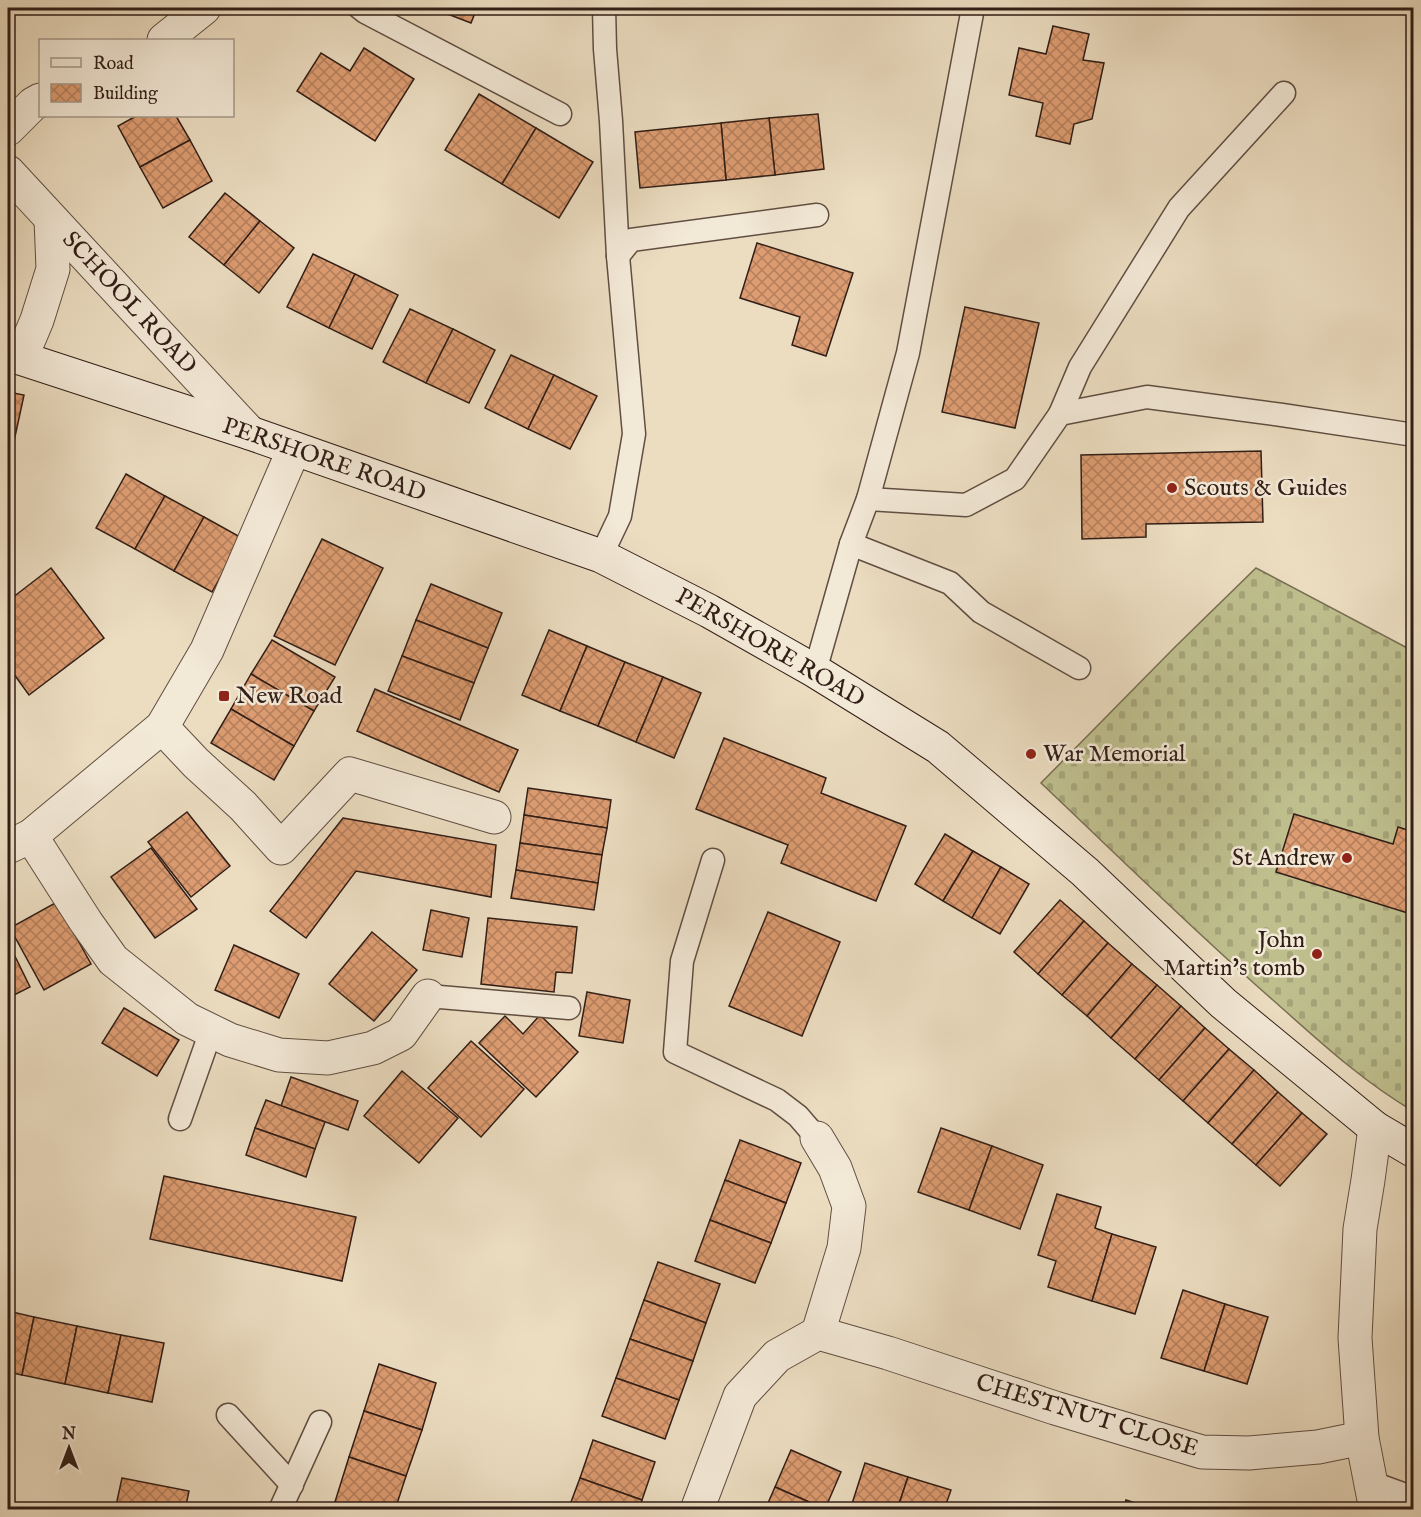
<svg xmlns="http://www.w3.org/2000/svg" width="1421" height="1517" viewBox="0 0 1421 1517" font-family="'IM FELL English',serif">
<defs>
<pattern id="cemetery-stones" width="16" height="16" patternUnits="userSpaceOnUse" patternTransform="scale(1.5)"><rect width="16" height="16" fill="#bfbf8e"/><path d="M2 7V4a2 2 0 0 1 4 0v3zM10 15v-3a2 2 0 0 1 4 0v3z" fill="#a5a47a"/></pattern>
<pattern id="building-cross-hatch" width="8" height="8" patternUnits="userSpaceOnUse" patternTransform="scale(1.5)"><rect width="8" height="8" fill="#dd9c71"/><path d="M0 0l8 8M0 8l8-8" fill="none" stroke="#b47f5c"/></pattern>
</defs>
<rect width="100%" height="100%" fill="#ecddc1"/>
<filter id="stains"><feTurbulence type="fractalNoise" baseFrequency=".00333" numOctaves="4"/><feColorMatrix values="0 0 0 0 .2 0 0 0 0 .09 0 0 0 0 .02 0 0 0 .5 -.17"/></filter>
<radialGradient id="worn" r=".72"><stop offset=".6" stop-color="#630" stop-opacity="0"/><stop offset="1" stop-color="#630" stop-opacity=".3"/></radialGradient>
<path fill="url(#cemetery-stones)" stroke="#786e52" stroke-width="1.5" d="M1256,568L1413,651V1111C1362,1081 1319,1041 1274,1001C1194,931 1118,856 1041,783L1175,647Z"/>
<g fill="url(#building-cross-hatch)" stroke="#311e17" stroke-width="1.5">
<polygon points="432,8 477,8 471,23"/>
<polygon points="1053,26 1089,34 1083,60 1104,63 1092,119 1074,124 1070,144 1036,136 1043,103 1009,95 1019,48 1046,54"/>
<polygon points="364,48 414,79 375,141 297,91 321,53 350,71"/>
<polygon points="479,94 536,128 502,184 445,150"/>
<polygon points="818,114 824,169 775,175 769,118"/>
<polygon points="136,116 176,116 190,140 140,167 118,126"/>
<polygon points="769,118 775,175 726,180 721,123"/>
<polygon points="721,123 726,180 640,188 635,132"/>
<polygon points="536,128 593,162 559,218 502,184"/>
<polygon points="190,140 212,181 163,208 140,167"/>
<polygon points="225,193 260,221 224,265 189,237"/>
<polygon points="260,221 294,248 259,293 224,265"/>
<polygon points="757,243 853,273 826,356 792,345 800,317 740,298"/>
<polygon points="313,254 355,274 329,328 287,307"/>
<polygon points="355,274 398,295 372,349 329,328"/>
<polygon points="965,307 1039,323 1015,428 942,412"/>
<polygon points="410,309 453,329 426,383 383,362"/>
<polygon points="453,329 495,350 469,403 426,383"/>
<polygon points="511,355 554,375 528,429 485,408"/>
<polygon points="554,375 597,396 570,449 528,429"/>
<polygon points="8,392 24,395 8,469"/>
<polygon points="1261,451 1263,522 1146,524 1146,537 1082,539 1081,455"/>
<polygon points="126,474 165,496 135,549 96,528"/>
<polygon points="165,496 204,517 174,571 135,549"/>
<polygon points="204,517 242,538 212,592 174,571"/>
<polygon points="322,539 383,568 335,665 274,636"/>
<polygon points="51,568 104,638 29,695 8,666 8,601"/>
<polygon points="431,584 502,613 488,648 416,620"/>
<polygon points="416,620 488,648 474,683 402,656"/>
<polygon points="549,630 587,646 560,711 522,695"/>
<polygon points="272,640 335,677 314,711 251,674"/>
<polygon points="587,646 625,662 598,726 560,711"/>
<polygon points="402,656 474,683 460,720 388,691"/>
<polygon points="625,662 663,677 636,742 598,726"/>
<polygon points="251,674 314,711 294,746 231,709"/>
<polygon points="663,677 701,693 674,758 636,742"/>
<polygon points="375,689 518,750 499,792 357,731"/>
<polygon points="231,709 294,746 274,780 211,743"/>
<polygon points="724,738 826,778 821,793 906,826 876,901 781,863 788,845 696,809"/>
<polygon points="528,788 611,800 607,828 524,815"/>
<polygon points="187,812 230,866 191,897 148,842"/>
<polygon points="1294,814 1393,844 1398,827 1414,832 1414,915 1276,872"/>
<polygon points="524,815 607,828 602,855 520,843"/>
<polygon points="343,818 496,845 491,897 356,871 306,938 270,911"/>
<polygon points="945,834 973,851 943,901 915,884"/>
<polygon points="520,843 602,855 598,883 516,870"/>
<polygon points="151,848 197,909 155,938 111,877"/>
<polygon points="973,851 1001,867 972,918 943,901"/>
<polygon points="1001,867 1029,884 1000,934 972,918"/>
<polygon points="516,870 598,883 594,910 511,898"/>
<polygon points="1060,900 1084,921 1038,974 1014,952"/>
<polygon points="57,902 91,964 44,990 10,928"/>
<polygon points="431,910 469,918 462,957 423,950"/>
<polygon points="768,912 840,942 802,1036 729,1006"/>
<polygon points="488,918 577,927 572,973 556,972 554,992 481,984"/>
<polygon points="1084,921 1108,943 1062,995 1038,974"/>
<polygon points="372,932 417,970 374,1021 329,984"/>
<polygon points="8,942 30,987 8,998"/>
<polygon points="1108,943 1132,964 1087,1016 1062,995"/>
<polygon points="234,945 299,974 279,1018 215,990"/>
<polygon points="1132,964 1157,985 1111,1038 1087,1016"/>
<polygon points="1157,985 1181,1006 1135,1059 1111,1038"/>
<polygon points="587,992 630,1000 623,1043 579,1036"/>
<polygon points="1181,1006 1205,1028 1159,1080 1135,1059"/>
<polygon points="124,1008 179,1040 157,1076 102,1043"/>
<polygon points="540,1015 578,1052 536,1097 479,1043 505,1016 523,1034"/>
<polygon points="1205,1028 1229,1049 1183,1101 1159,1080"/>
<polygon points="471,1041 524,1089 481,1137 428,1088"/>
<polygon points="1229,1049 1254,1070 1208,1123 1183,1101"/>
<polygon points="1254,1070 1278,1092 1232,1144 1208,1123"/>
<polygon points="402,1071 458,1118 419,1163 364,1116"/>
<polygon points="291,1077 358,1101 348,1130 281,1106"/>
<polygon points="1278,1092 1302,1113 1256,1165 1232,1144"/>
<polygon points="266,1100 325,1122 315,1149 255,1128"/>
<polygon points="1302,1113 1327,1134 1280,1186 1256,1165"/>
<polygon points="255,1128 315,1149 306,1177 246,1155"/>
<polygon points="941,1128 992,1146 969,1210 918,1192"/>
<polygon points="740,1140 801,1163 786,1203 725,1180"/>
<polygon points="992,1146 1043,1165 1020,1229 969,1210"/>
<polygon points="164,1176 356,1217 342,1281 150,1239"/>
<polygon points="725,1180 786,1203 771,1243 710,1220"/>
<polygon points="1057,1194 1101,1207 1095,1228 1112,1234 1092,1301 1048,1287 1056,1261 1038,1255"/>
<polygon points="710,1220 771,1243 755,1283 695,1261"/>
<polygon points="1112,1234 1156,1247 1135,1314 1092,1301"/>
<polygon points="658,1262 720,1284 706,1323 644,1300"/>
<polygon points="1183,1290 1225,1304 1204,1371 1161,1358"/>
<polygon points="644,1300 706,1323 693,1361 630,1339"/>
<polygon points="1225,1304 1268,1317 1247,1384 1204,1371"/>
<polygon points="8,1311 34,1317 22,1375 8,1372"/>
<polygon points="34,1317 77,1326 65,1384 22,1375"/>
<polygon points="77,1326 121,1335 108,1393 65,1384"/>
<polygon points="121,1335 164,1343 152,1402 108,1393"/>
<polygon points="630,1339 693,1361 679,1400 616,1378"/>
<polygon points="379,1364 436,1383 422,1430 364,1411"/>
<polygon points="616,1378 679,1400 665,1439 602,1416"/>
<polygon points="364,1411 422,1430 406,1476 349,1457"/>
<polygon points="593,1440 655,1462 642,1500 580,1478"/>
<polygon points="791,1450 841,1472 825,1509 775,1487"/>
<polygon points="349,1457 406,1476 395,1510 349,1510 334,1505"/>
<polygon points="865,1463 908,1477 897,1510 850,1510"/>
<polygon points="908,1477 951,1490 944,1510 897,1510"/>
<polygon points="122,1478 189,1491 185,1510 115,1510"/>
<polygon points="580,1478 642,1500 638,1510 568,1510"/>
<polygon points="775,1487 825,1509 824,1510 765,1510"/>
<polygon points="1126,1500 1157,1510 1123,1510"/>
</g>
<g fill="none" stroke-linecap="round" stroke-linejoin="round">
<g stroke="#604e42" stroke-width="25">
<g id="lane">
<polyline points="360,8 365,12 560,114"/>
<polyline points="618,256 631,240 817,215"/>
<polyline points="1060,414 1080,367 1179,208 1284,93"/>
<polyline points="868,499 966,505 1015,479 1060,414 1147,397 1282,415 1414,435"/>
<polyline points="851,544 950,583 981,612 1079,668"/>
<polyline points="601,556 620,516 634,434 618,256 611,121 605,49 604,8"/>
<polyline points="815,671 851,544 868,499 908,353 973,8"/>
<polyline points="713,860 682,961 675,1052 777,1100 798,1116 817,1138"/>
<polyline points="428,996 569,1008"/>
<polyline points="180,1119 211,1031"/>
<polyline points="228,1415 292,1485"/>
<polyline points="1370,1482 1414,1498"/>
<polyline points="280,1510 320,1422"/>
</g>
</g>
<g stroke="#604e42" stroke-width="35">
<g id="street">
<polyline points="164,40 204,8"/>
<polyline points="8,129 33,104 40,100"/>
<polyline points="8,172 250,433"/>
<polyline points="21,358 37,320 53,269 51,219"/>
<polyline points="162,727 196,763 243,806 281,848 350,774 494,817"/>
<polyline points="31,836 86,922 113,960 187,1019 230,1040 279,1055 328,1058 373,1048 401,1034 428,996"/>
<polyline points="8,847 31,836 162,727 207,650 294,449"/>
<polyline points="1375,1128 1368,1180 1360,1229 1355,1338 1362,1438 1376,1510"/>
<polyline points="817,1138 835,1168 849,1206 844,1248 818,1333"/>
<polyline points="697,1510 740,1396 777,1356 818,1333 888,1353 1055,1408 1202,1452 1249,1453 1318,1447 1362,1438"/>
</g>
</g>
<g stroke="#311e17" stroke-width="35">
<polyline id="secondary" points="8,354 250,433 601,556 709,611 815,671 938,747 1085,872 1223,1003 1375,1128 1414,1151"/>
</g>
<use href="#lane" stroke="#f3e9d7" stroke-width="22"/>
<use href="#street" stroke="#f3e9d7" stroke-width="33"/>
<use href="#secondary" stroke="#f3e9d7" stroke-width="33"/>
</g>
<g fill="#8f2418" stroke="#f3e9d7" stroke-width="2">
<circle cx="1172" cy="488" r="6"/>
<rect x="218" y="690" width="12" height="12" rx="3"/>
<circle cx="1031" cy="754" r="6"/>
<circle cx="1347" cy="858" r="6"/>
<circle cx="1317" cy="954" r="6"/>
</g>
<g text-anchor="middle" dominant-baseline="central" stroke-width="5" stroke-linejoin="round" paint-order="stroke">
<g font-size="24" fill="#311e17" stroke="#f3e9d7">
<text transform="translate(129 303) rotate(47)">SCHOOL ROAD</text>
<text transform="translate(324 460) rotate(19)">PERSHORE ROAD</text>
<text transform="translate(770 648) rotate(30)">PERSHORE ROAD</text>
<text transform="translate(1087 1416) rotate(17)">CHESTNUT CLOSE</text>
</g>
<g font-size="24" fill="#311e17" stroke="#f3e9d7" text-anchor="start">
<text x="1184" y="488">Scouts &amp; Guides</text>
<text x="236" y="696">New Road</text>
<text x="1043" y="754">War Memorial</text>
<text x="1335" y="858" text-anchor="end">St Andrew</text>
<text x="1305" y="940" text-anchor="end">John<tspan x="1305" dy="28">Martin's tomb</tspan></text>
</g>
</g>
<rect width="1421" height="1517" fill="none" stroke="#ecddc1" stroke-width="30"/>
<rect x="9" y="9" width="1403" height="1499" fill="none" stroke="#311e17" stroke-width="3"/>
<rect x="15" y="15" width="1391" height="1487" fill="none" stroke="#311e17" stroke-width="1.5"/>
<rect x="39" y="39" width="195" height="78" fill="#f3e9d7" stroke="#a5988a" stroke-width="1.5"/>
<rect x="51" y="58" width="30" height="9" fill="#f3e9d7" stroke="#a5988a" stroke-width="1.5"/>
<text x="93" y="69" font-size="18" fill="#311e17">Road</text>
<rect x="51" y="84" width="30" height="18" fill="url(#building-cross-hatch)" stroke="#a5988a" stroke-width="1.5"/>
<text x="93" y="99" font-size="18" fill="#311e17">Building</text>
<g transform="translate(69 1448)" stroke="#f3e9d7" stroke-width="4.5" paint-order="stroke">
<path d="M0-4.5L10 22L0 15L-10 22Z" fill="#311e17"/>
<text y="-9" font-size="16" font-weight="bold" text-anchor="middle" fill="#311e17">N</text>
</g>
<rect width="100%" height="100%" filter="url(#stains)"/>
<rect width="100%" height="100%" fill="url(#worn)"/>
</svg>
